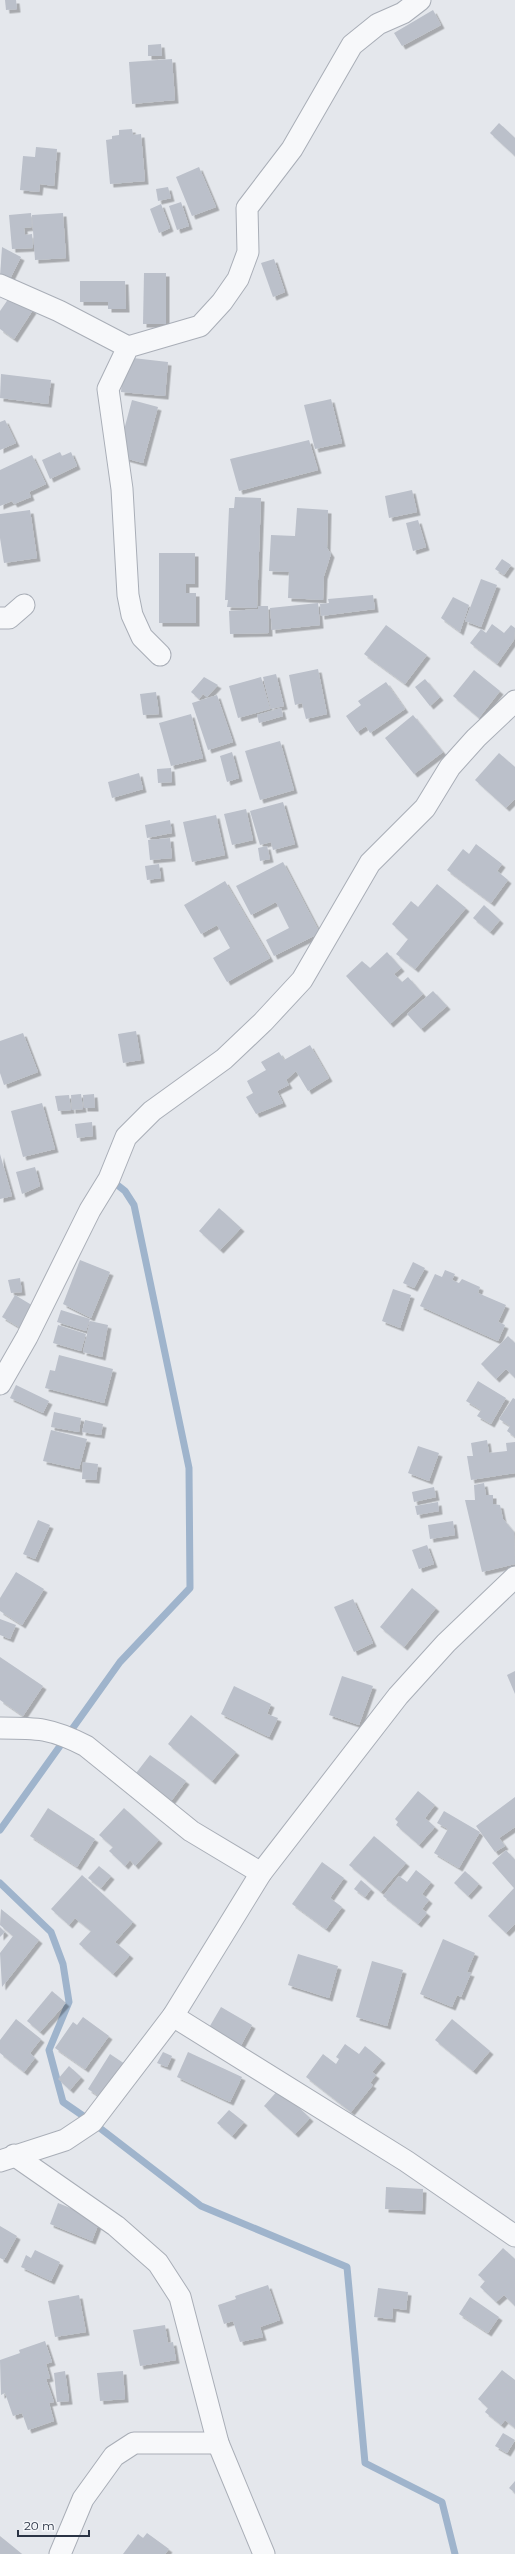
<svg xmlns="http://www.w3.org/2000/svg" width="515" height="2554" viewBox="0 0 515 2554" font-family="Montserrat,sans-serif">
<defs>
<filter id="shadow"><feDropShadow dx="3.5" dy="3.5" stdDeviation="0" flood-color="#0004"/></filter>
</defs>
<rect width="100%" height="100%" fill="#e4e7ec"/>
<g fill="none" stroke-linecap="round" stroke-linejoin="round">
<g stroke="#9fb4cc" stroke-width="7">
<polyline points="0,1830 120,1662 190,1588 189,1468 134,1205 125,1191 111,1180"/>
<polyline points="0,1883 51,1932 63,1964 69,2002 49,2050 63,2102 92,2122 201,2206 347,2267 365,2463 442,2502 455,2554"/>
</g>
</g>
<g fill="#bbc0ca" filter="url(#shadow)">
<polygon points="5,0 16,0 17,9 6,10"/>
<polygon points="433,10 441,25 402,46 394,33"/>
<polygon points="161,44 162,56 148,56 148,45"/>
<polygon points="172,59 175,100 132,104 129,62"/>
<polygon points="499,123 515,138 515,156 490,133"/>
<polygon points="132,129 133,135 141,134 145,181 110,184 106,140 112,139 112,136 119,135 119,130"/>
<polygon points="36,147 57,149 54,186 40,184 39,192 20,190 23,156 35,157"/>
<polygon points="199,167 216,207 192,216 176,177"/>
<polygon points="168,187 171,198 158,201 156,189"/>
<polygon points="181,202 189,226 177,230 169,206"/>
<polygon points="161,204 170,228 159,233 150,209"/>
<polygon points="31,213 32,227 24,228 25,235 32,234 33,248 12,249 9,215"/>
<polygon points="63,213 66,258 35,260 32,215"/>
<polygon points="2,247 21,257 9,281 0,277"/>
<polygon points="274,259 285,292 273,297 261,263"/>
<polygon points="144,273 166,273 166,324 143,324"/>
<polygon points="80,281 125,281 126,309 108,309 108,302 80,302"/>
<polygon points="11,295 33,310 14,339 0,329 0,311"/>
<polygon points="124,357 168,362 165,396 121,392"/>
<polygon points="1,374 51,380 48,404 0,398"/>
<polygon points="331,399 342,443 315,449 304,405"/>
<polygon points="132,400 158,407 143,463 117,456"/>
<polygon points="5,420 16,443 0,450 0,422"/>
<polygon points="309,440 318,470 239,491 230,459"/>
<polygon points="60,452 62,456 71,452 77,466 50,479 42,460"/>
<polygon points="32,455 46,484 29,492 31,497 14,504 12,501 0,506 0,470"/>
<polygon points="412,490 417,512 389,518 385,496"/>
<polygon points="235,497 261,498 257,608 227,607 228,600 225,600 229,508 234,508"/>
<polygon points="297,508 328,510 327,548 331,554 324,576 323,600 288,598 289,572 269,571 271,535 295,536"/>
<polygon points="30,510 37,558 4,563 0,538 0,514"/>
<polygon points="418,520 426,547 413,551 406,523"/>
<polygon points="159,553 195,553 195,584 186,584 186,593 196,593 196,623 159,623"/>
<polygon points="502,559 511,565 504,575 495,569"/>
<polygon points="481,579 497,585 481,627 465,621"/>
<polygon points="373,595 375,609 321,616 320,604 329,603 328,599"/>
<polygon points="453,597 469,605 460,632 441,618"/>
<polygon points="318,603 320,625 272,630 270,608"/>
<polygon points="258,606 268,606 269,633 230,634 229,611 258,609"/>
<polygon points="492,624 504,633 511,625 515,628 514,640 497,664 470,643 481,629 486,633"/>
<polygon points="386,625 427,655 405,684 364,654"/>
<polygon points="318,669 327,714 306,719 302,703 295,705 289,675"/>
<polygon points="474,670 500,691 479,718 453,696"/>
<polygon points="276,674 284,706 271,709 263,677"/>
<polygon points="204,677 218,685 207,697 203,694 199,699 191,692"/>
<polygon points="261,677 270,709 238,718 229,686"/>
<polygon points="425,679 440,697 430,706 415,687"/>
<polygon points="386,682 405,709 370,733 366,726 357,732 346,716 361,705 358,701"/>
<polygon points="156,692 159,714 143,715 140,694"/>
<polygon points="217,695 233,742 208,750 192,703"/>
<polygon points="281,708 283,716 259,723 257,715"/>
<polygon points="191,714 203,758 171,766 159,723"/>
<polygon points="413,715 443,752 414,774 385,738"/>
<polygon points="280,741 294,790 260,800 245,751"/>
<polygon points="232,752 239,778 227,782 220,756"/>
<polygon points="499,753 515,767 515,799 506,808 475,780"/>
<polygon points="171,768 172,782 158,783 157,769"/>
<polygon points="139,773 143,789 112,798 108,782"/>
<polygon points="283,802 295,844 273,850 271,842 260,845 250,811"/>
<polygon points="246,809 253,840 232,845 224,814"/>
<polygon points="216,815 225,855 192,862 183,822"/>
<polygon points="170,820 172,833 147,838 145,825"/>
<polygon points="170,838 172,858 150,860 148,840"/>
<polygon points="476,844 502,864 497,871 508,880 491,903 447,870 463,849 469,854"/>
<polygon points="267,846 270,859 260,861 258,848"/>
<polygon points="283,862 320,933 274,956 266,940 289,928 276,902 251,915 236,886"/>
<polygon points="159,864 161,878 147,880 145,866"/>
<polygon points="225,881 270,958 227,982 213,958 230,948 217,925 201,934 184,905"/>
<polygon points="437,884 466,908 415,969 396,954 408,939 392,924 411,901 418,907"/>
<polygon points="484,905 500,920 490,932 473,918"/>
<polygon points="387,952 401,968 394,974 402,982 408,977 423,994 390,1024 346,976 362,961 370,968"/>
<polygon points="433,991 447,1006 421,1029 407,1014"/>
<polygon points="136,1031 141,1060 123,1063 118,1034"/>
<polygon points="23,1033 38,1072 4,1085 0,1073 0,1041"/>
<polygon points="310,1045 329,1078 308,1091 296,1071 286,1080 289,1085 277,1091 283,1103 256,1114 246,1097 253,1093 247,1081 266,1070 261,1062 279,1052 284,1060"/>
<polygon points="81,1094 83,1109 72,1110 71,1095"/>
<polygon points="94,1094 95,1108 84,1108 83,1095"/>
<polygon points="69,1095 71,1110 58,1111 55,1096"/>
<polygon points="42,1103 55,1149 23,1157 11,1111"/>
<polygon points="92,1122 93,1136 77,1138 75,1124"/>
<polygon points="0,1154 12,1196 0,1199"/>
<polygon points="35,1167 40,1186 22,1194 16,1172"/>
<polygon points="219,1208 241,1228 220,1250 199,1231"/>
<polygon points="80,1260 110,1272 91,1318 63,1304"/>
<polygon points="413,1262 425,1268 414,1288 403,1283"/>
<polygon points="445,1270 455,1274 452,1280 459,1283 462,1279 480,1287 478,1293 506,1305 498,1322 505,1325 498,1341 420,1306 435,1274 442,1277"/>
<polygon points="20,1278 22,1292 11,1293 8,1280"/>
<polygon points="393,1289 411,1295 400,1328 382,1321"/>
<polygon points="15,1295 35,1307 22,1329 2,1317"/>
<polygon points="61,1310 90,1319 86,1331 57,1322"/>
<polygon points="90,1321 108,1325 102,1357 83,1352"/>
<polygon points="58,1325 86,1334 81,1351 53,1343"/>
<polygon points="508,1336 515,1343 515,1378 506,1369 496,1379 481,1364"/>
<polygon points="59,1355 113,1369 104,1403 45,1388 50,1370 55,1371"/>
<polygon points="478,1381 506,1398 491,1424 477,1416 481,1410 466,1401"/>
<polygon points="16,1385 49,1401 43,1413 10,1398"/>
<polygon points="513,1398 515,1399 515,1437 507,1431 510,1426 499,1419"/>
<polygon points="54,1412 81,1418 79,1432 51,1427"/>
<polygon points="85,1420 103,1424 101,1435 82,1432"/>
<polygon points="51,1430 87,1439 79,1469 43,1461"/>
<polygon points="487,1440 489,1453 507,1451 506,1443 515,1442 515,1473 471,1480 467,1456 473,1456 471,1443"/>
<polygon points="418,1446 439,1453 429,1481 408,1473"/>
<polygon points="83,1462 98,1464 96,1480 82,1479"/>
<polygon points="484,1483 486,1495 493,1495 493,1504 500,1505 503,1519 514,1532 515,1564 482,1572 465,1500 475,1500 474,1485"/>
<polygon points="434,1487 436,1497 414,1502 412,1492"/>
<polygon points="438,1502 439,1511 417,1515 415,1506"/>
<polygon points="38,1520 50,1525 35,1559 23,1554"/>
<polygon points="453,1521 455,1535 430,1539 428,1525"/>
<polygon points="427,1545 434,1564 419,1569 412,1550"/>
<polygon points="16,1572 44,1589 22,1625 0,1611 0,1598"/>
<polygon points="412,1588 436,1608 404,1647 380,1627"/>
<polygon points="353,1599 373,1643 354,1652 334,1607"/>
<polygon points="0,1619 16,1625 10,1639 0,1635"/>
<polygon points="0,1657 43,1686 23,1716 0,1700"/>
<polygon points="515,1671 515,1694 507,1675"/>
<polygon points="342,1676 373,1686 359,1725 329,1715"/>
<polygon points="234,1686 271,1704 267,1714 278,1718 269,1737 221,1714"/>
<polygon points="191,1715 236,1752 212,1781 168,1744"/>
<polygon points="150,1755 186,1781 169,1804 133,1777"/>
<polygon points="418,1791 435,1805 425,1818 435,1827 419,1845 396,1825 398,1822 395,1819"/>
<polygon points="515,1797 515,1827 499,1838 505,1846 495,1852 476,1826"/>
<polygon points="48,1808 95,1839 77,1867 30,1836"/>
<polygon points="124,1808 159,1840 135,1866 130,1860 125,1866 109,1851 113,1847 99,1835"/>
<polygon points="444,1811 480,1832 459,1868 434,1853 448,1829 437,1823"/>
<polygon points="374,1836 406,1863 381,1892 349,1865"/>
<polygon points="506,1850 515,1860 515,1924 506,1933 488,1916 514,1888 492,1863"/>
<polygon points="322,1862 344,1878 330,1898 342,1907 326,1929 292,1904"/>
<polygon points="99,1866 111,1876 101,1888 88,1878"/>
<polygon points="416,1870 431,1882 422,1894 429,1900 422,1909 427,1913 418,1924 383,1896 399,1876 407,1882"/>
<polygon points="465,1871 479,1884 468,1896 454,1883"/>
<polygon points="82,1875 133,1922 115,1942 130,1955 113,1974 79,1944 91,1931 75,1918 69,1925 51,1909"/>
<polygon points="361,1880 371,1889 365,1897 354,1889"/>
<polygon points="1,1909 39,1940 2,1987 0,1953 13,1936 0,1925"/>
<polygon points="0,1927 5,1932 0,1937"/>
<polygon points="443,1939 475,1953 467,1972 471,1973 461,1997 457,1995 452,2007 420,1994"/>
<polygon points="298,1954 338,1966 329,1998 288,1985"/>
<polygon points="372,1961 403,1970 387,2026 356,2017"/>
<polygon points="52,1991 66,2003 40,2032 27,2021"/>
<polygon points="221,2007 252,2025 239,2049 207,2031"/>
<polygon points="83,2017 109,2036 85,2069 55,2048 73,2022 77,2025"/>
<polygon points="16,2019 41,2039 30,2053 35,2058 24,2072 0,2053 0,2040"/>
<polygon points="452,2019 490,2051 473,2071 435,2040"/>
<polygon points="345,2044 359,2054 365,2046 382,2060 372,2072 376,2075 370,2083 373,2085 351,2112 306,2077 323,2054 336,2064 339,2059 336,2057"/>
<polygon points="163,2052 172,2056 167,2067 157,2063"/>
<polygon points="188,2052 242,2077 230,2102 177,2077"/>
<polygon points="110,2054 125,2064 103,2099 88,2089"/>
<polygon points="69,2066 81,2077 70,2090 58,2079"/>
<polygon points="279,2089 310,2118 295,2134 264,2106"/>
<polygon points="229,2110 244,2122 232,2136 217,2123"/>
<polygon points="386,2187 423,2189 422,2211 385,2209"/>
<polygon points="58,2203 100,2220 92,2241 50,2224"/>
<polygon points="0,2226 17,2236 4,2260 0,2258"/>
<polygon points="503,2248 515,2259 515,2306 504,2295 496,2302 480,2287 485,2281 478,2275"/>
<polygon points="35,2250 60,2262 51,2281 21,2267 26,2255 31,2258"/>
<polygon points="268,2285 280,2320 260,2327 263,2337 240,2342 233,2321 224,2324 218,2305 236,2299 235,2296"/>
<polygon points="378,2288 408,2292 406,2310 393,2308 392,2319 374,2317"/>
<polygon points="79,2295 86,2332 55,2337 48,2301"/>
<polygon points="470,2297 499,2317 488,2333 459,2314"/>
<polygon points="165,2325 168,2343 173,2342 176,2360 140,2366 133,2330"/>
<polygon points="45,2341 52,2362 46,2364 50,2378 46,2379 54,2402 49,2403 54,2421 28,2430 22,2413 13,2416 5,2393 1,2395 0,2360 20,2353 19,2350"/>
<polygon points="502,2370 515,2380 515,2428 505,2420 501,2425 485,2412 488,2408 478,2399"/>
<polygon points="65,2371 69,2401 57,2402 54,2373"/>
<polygon points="123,2371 125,2399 100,2401 97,2373"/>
<polygon points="503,2433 515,2440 507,2453 495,2446"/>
<polygon points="515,2481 515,2493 509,2488"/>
<polygon points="147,2533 169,2549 165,2554 123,2554 138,2534 143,2538"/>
<polygon points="0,2536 22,2554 0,2554"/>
</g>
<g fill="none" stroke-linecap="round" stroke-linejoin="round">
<g stroke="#a9aeb7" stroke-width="23">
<g id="street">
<polyline points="0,285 59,311 128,347"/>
<polyline points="0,618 9,618 24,605"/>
<polyline points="160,655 142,637 132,615 128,595 122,489 108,389 128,347 200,326 222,302 238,279 248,252 247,208 292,149 352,45 378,24 403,13 420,0"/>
<polyline points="0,1384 27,1337 90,1210 109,1179 126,1137 152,1111 224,1059 263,1022 302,980 370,863 425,808 450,767 476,738 515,701"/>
<path d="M0,1728C38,1728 51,1728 86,1746L191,1831L261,1873"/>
<polyline points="173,2016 406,2161 515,2236"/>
<polyline points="14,2155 116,2226 158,2263 180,2297 218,2443 264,2554"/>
<polyline points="0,2161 65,2140 92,2122 173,2016 261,1873 398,1696 446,1643 515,1577"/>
<polyline points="60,2554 83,2499 114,2456 134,2443 218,2443"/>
</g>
</g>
<use href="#street" stroke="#f7f8fa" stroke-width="21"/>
</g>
<path d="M18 2530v6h71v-6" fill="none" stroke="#2b3445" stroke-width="2"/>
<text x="24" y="2530" font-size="12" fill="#2b3445" stroke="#f4f6f9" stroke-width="3" paint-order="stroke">20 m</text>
</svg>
